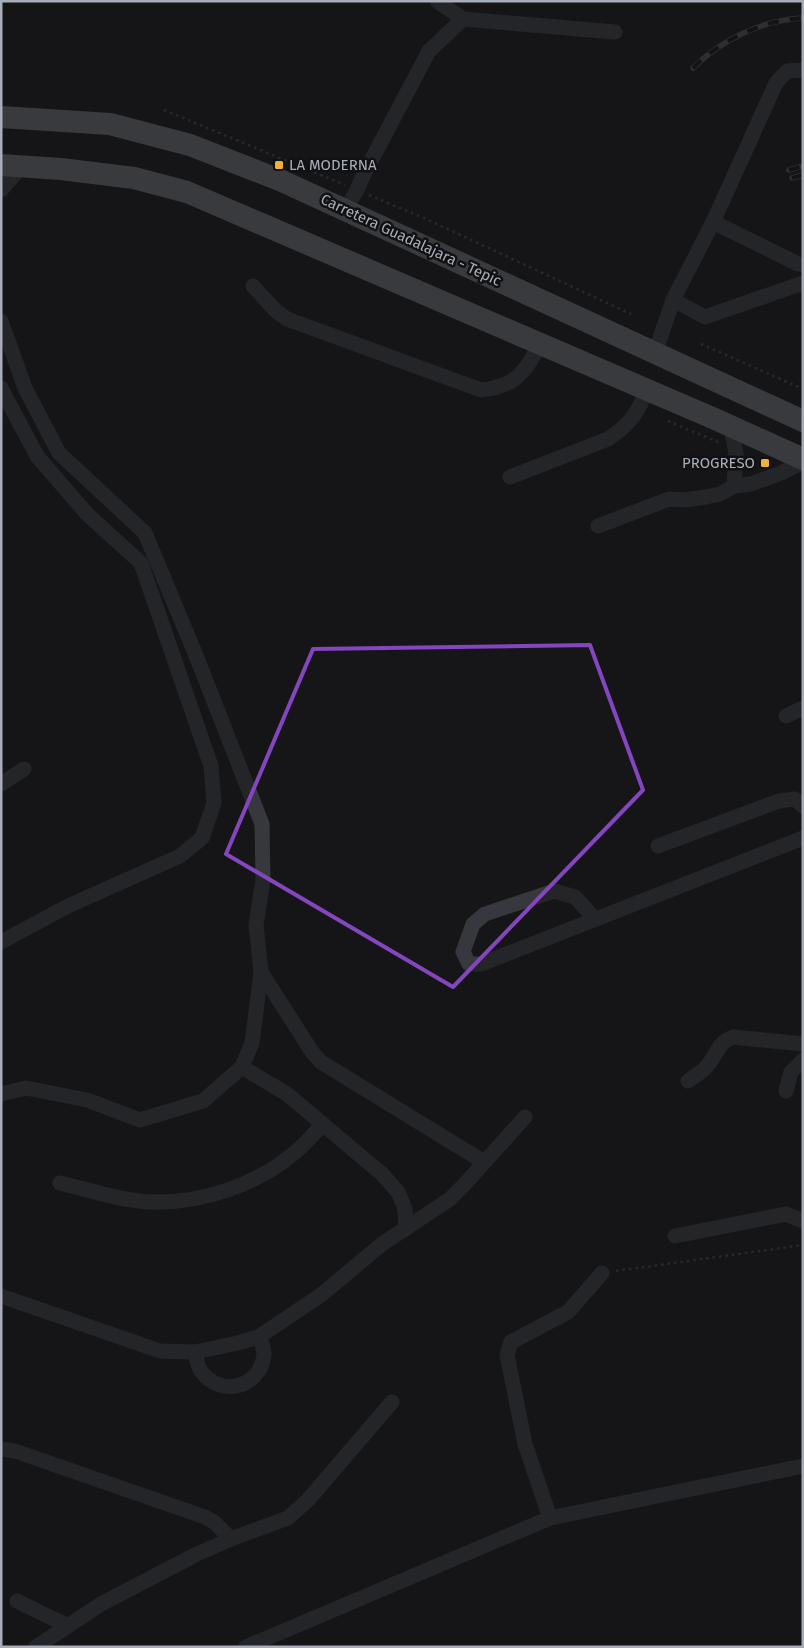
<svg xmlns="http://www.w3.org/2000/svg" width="804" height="1648" viewBox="0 0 804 1648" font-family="'Fira Sans',sans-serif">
<rect width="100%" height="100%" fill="#161618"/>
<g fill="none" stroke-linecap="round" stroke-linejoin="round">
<g stroke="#3d3f44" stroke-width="2.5" stroke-dasharray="2.5 4" stroke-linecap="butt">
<polyline points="164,110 345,185"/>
<polyline points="369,195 424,218 631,314"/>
<polyline points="701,344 803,389"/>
<polyline points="668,421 718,442"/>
<polyline points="616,1271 803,1245"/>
</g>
<g stroke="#37383d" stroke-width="15">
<polyline points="437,1 463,19 615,32"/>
<polyline points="1,190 22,166"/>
<polyline points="345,210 357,190 363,176 429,51 463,19"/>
<polyline points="713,222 798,264 803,265"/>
<path d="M253,286L276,311L287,319L481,390C514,387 526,373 540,343"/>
<polyline points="673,300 713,222 776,83 787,71 803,70"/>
<polyline points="1,321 25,388 59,453 145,533 197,658 262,824 263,880 256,925 261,972 252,1043 242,1067 203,1101 140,1120 87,1100 26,1088 1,1094"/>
<polyline points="655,353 673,300 705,317 803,283"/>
<polyline points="1,388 37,456 87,514 141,563 211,766 214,803 202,838 180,856 68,906 1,942"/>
<polyline points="730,425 736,453 734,486"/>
<path d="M510,477L608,439C628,426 639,412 647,389"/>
<polyline points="598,526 669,499 685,500 706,497 720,494 734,486 751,484 781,473 803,462"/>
<polyline points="786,716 803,708"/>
<polyline points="1,784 24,769"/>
<polyline points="658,846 779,801 795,799 803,806"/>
<polyline points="595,919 575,897 554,891 485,914 473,924 463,952 469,964 481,964 803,838"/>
<polyline points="261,972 312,1052 321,1062 484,1162"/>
<polyline points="242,1067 287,1094 382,1174 398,1192 405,1209 406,1229"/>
<path d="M688,1081C695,1076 702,1072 707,1066C718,1054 716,1044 733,1037L803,1044"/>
<polyline points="786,1091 791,1072 803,1060"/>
<path d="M60,1183C89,1190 125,1202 154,1202C202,1203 256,1185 293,1154C304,1146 313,1134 323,1124"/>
<polyline points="675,1236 786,1214 803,1221"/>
<polyline points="1,1296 160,1351 195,1352 238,1343 260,1336 321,1295 382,1244 450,1199 464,1185 525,1117"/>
<path d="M195,1352C197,1358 197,1366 201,1371C220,1398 260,1388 264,1355C264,1349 261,1342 260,1336"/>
<polyline points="1,1449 15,1451 205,1517 214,1522 231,1539"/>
<polyline points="550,1518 525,1444 507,1355 511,1342 568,1312 602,1273"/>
<polyline points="17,1601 68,1626"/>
<polyline points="36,1647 101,1604 197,1554 231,1539 288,1518 308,1500 392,1402"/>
<polyline points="246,1647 550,1518 803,1466"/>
</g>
<g stroke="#63666e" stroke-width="22">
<polyline points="1,117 110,124 190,145 282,181 803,421"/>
<polyline points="1,165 61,169 134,178 187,192 715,419 803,459"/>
</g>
<g stroke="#4a4c52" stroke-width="5.5">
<g id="rail">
<path d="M693,68C721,40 762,20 803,18"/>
<polyline points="789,170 803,166"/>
<polyline points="792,178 803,175"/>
</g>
</g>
<use href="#rail" stroke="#111113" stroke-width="4" stroke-dasharray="11" stroke-linecap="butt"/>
</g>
<path d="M0 0H804V1648H0ZM590,645L643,790L453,987L226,854L313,649Z" fill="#161618" fill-opacity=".55" fill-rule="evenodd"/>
<path fill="none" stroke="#8446be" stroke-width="4" stroke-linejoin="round" d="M590,645L643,790L453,987L226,854L313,649Z"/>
<g fill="#f2b134" stroke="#111113" stroke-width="2">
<rect x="274" y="160" width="10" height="10" rx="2.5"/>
<rect x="760" y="458" width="10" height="10" rx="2.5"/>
</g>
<g text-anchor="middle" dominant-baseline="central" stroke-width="5" stroke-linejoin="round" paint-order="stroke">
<g font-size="15" fill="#a8adb8" stroke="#111113" text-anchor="start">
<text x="289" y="165">LA MODERNA</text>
<text x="755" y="463" text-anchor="end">PROGRESO</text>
</g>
<g font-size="15" fill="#a8adb8" stroke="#111113">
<text transform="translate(411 240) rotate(25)">Carretera Guadalajara - Tepic</text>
</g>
</g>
<rect width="804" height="1648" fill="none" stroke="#a8adb8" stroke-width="5"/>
</svg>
